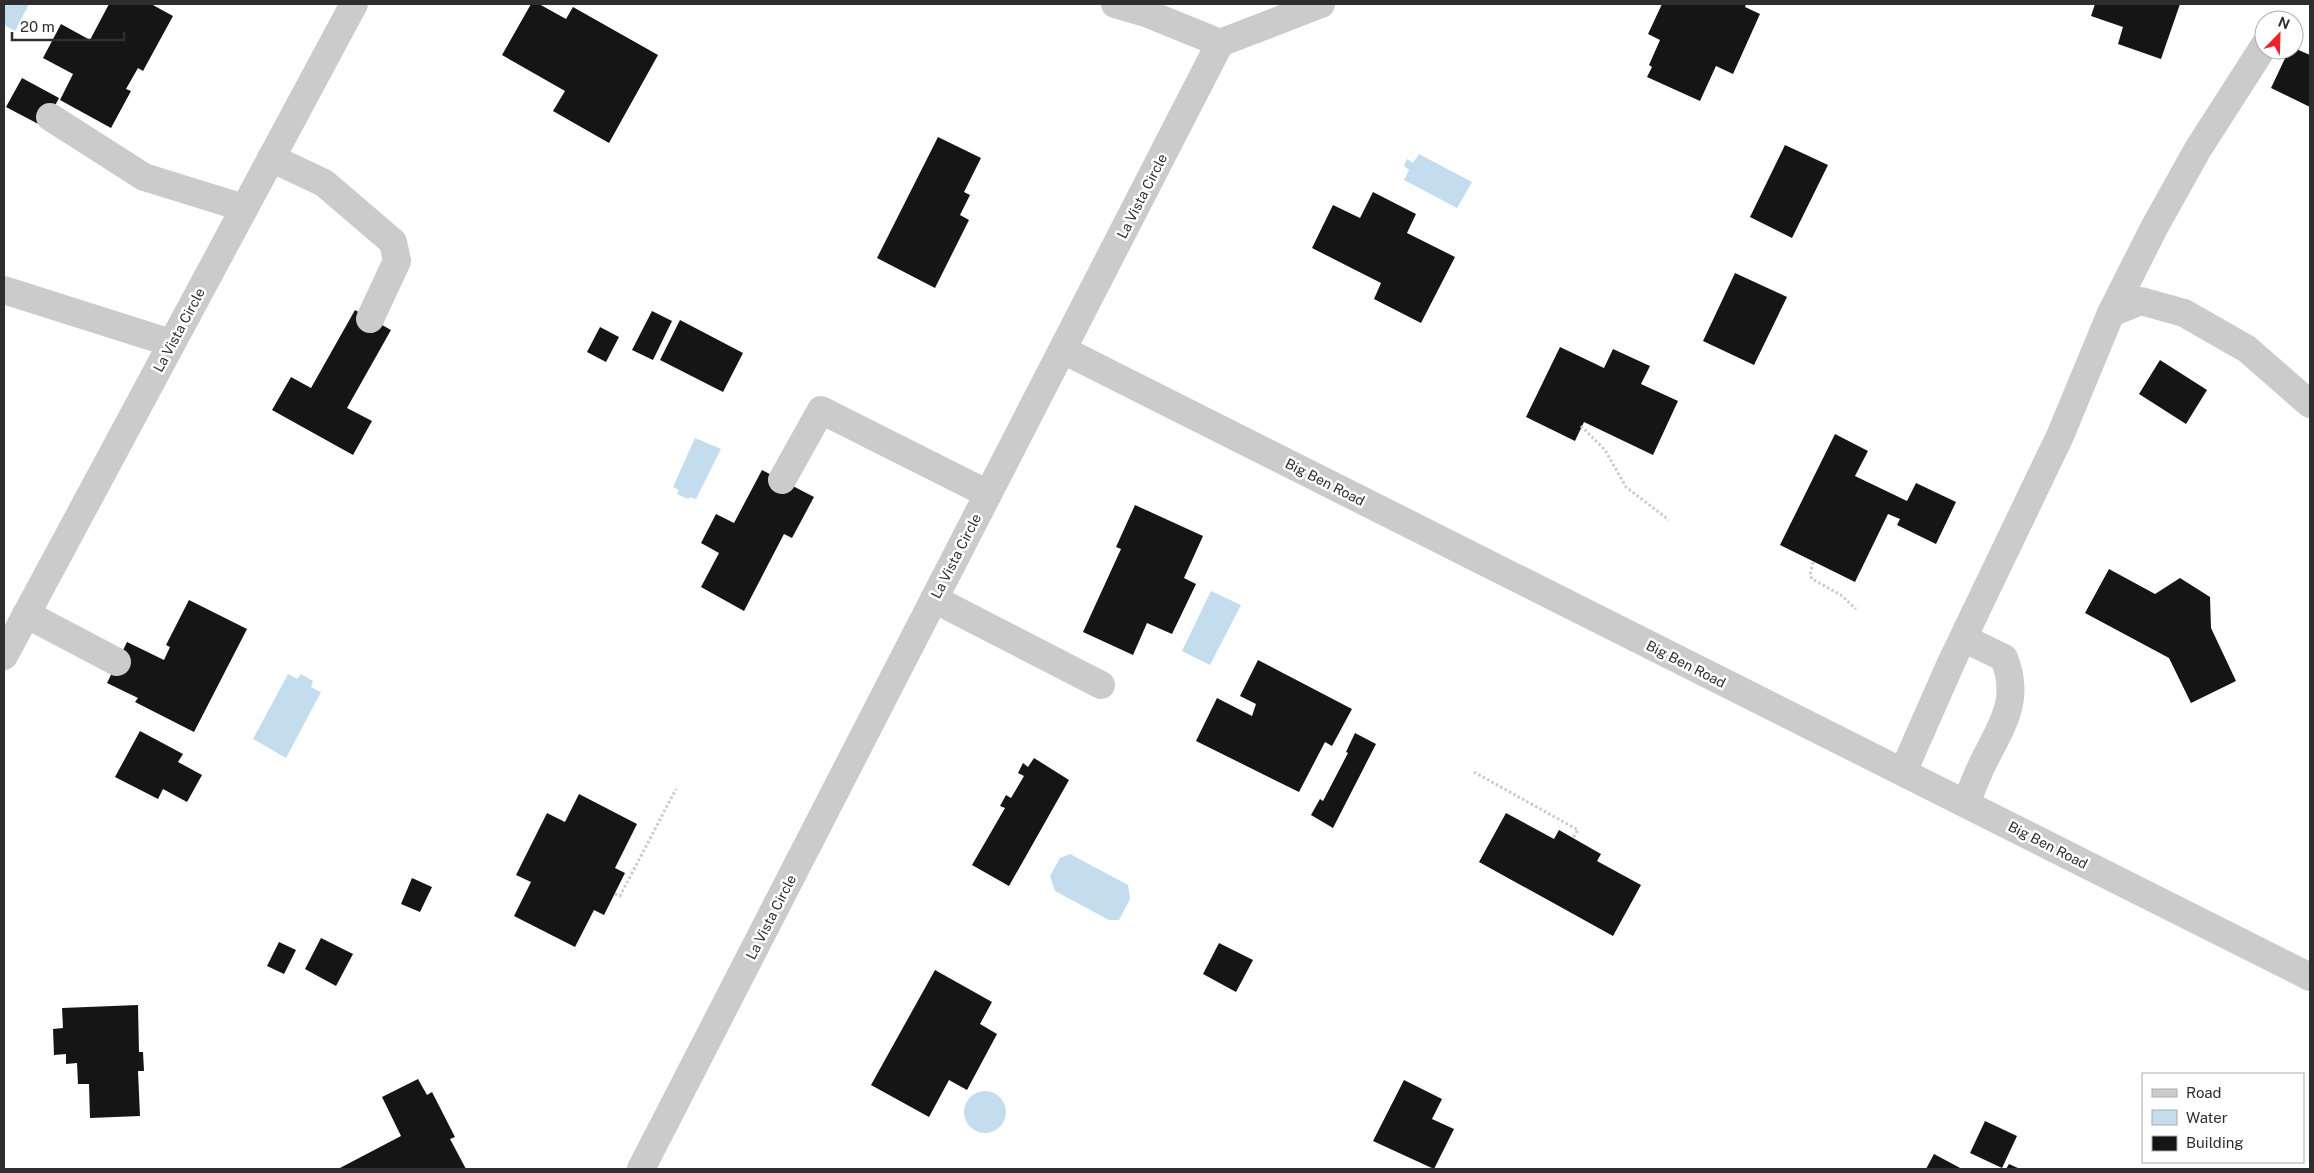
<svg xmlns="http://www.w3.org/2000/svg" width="2314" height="1173" viewBox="0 0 2314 1173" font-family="'Public Sans',sans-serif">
<rect width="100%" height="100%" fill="#fff"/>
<g fill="#c3ddef">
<polygon points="4,4 29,4 15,31 4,25"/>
<polygon points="1419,154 1472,182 1457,208 1404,180 1409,170 1404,166 1407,159 1413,163"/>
<polygon points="695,438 721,449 696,499 690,497 688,499 677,494 679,490 673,487"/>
<polygon points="1211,591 1241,605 1210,665 1182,651"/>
<polygon points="288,674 297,679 301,674 313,681 311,687 321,692 286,758 253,739"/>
<polygon points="1070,854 1128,885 1130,899 1119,920 1109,920 1055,891 1050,876 1060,858"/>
<circle cx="985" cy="1112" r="21"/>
</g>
<g fill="#151515">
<polygon points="109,4 151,4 173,16 143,71 138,68 126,89 131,91 111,128 60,100 73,74 43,58 61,24 90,40"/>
<polygon points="531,4 539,4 566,19 573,7 658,55 609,143 553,111 565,91 502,55"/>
<polygon points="1662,4 1746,4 1745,7 1760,14 1733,74 1716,66 1700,101 1647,77 1652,67 1649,65 1660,40 1648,34"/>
<polygon points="2095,4 2180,4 2161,59 2118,44 2123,27 2091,16"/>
<polygon points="2294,48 2310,55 2310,107 2271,88 2289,50 2294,50"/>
<polygon points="22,78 59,98 44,127 6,107"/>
<polygon points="938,137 981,158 964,192 970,195 960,215 969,220 935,288 877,258"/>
<polygon points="1785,145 1828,165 1792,238 1750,217"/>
<polygon points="1373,192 1416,214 1407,233 1455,257 1421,323 1374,299 1381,283 1312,248 1333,205 1360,218"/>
<polygon points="1735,273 1787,297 1754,365 1703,341"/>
<polygon points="355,310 391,330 347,408 372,421 353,455 272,410 291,377 311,388"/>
<polygon points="652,311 672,321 653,360 632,350"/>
<polygon points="680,320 743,353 723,392 660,360"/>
<polygon points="600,327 619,337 606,362 587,352"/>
<polygon points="1560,347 1604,368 1613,349 1650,366 1641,384 1678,401 1653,455 1584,422 1575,441 1526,417"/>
<polygon points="2160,360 2207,390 2186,424 2139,394"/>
<polygon points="1835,434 1868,451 1855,476 1907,501 1916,483 1956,502 1936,544 1897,525 1900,519 1888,514 1855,582 1780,545"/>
<polygon points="762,470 814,497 792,538 784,534 744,611 701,587 719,553 701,543 716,514 734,523"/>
<polygon points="1135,505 1203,536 1184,578 1196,584 1172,634 1147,623 1133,655 1083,632 1121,549 1116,547"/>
<polygon points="2109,569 2155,594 2180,578 2210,597 2211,628 2236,681 2191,703 2169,658 2085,613"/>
<polygon points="189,600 247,629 194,732 135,702 138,698 107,683 127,642 164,660 170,647 166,645"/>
<polygon points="1258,660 1352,709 1332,746 1325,742 1299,792 1196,741 1217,698 1252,716 1256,704 1240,696"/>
<polygon points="140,731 183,754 178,762 202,775 187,802 163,789 158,799 115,777"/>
<polygon points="1355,733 1376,744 1333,828 1311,815 1320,799 1323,801 1348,753 1346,752"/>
<polygon points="1034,758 1069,780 1009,886 972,865 1005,808 1000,806 1006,795 1011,798 1024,776 1018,773 1023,763 1028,767"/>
<polygon points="579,794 637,824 615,868 625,873 604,915 594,910 575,947 514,916 531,882 516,875 547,813 565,822"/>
<polygon points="1506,813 1554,839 1559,830 1601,854 1597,861 1641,885 1613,936 1479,862"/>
<polygon points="412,878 432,887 420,912 401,904"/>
<polygon points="321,938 353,954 336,986 305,969"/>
<polygon points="279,942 296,950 284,974 267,966"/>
<polygon points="1219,943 1253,960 1236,992 1203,974"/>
<polygon points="935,970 992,1002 980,1024 997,1034 967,1090 949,1080 929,1117 871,1085"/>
<polygon points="138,1005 139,1052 143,1052 144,1071 138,1071 140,1116 90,1118 89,1084 78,1084 77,1063 66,1064 66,1054 54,1055 53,1029 63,1028 62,1008"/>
<polygon points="418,1079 427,1095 432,1092 455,1137 450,1139 466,1169 338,1169 401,1136 382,1097"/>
<polygon points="1404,1080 1442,1099 1432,1119 1454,1129 1434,1169 1373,1141"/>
<polygon points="1985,1121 2017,1136 2002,1168 1970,1153"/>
<polygon points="1934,1154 1962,1169 1926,1169"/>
<polygon points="2009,1164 2020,1169 2006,1169"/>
</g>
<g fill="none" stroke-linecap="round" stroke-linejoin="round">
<g stroke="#cbcbcb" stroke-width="3" stroke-dasharray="2.5 2.5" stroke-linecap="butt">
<polyline points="1581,426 1605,450 1626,487 1669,520"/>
<polyline points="1813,562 1810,575 1812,579 1841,595 1856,609"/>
<polyline points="1474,772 1578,830 1573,838"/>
<polyline points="615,894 620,896 676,789"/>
</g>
<g stroke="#cbcbcb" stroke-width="28">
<polyline points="1115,4 1146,13 1220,43"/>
<polyline points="1220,43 1321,4"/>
<polyline points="50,117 144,177 244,208"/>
<polyline points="271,158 324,183 393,242 397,261 370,319"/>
<polyline points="4,290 171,343"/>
<polyline points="2111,313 2155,226 2198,149 2264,46"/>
<polyline points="1063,350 2310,977"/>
<polyline points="782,480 821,410 988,494"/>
<polyline points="934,599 1101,685"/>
<polyline points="26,614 117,662"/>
<path d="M1963,638L2004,658C2020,698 2004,722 1986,757C1978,772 1972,788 1966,804"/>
<polyline points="4,656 354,4"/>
<polyline points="1903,772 1951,663 2060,436 2111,313 2141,301 2184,313 2247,349 2310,404"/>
<polyline points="641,1169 1220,43"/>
</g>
</g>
<g text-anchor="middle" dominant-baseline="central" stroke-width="5" stroke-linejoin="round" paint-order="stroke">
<g font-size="14" fill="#2e2e2e" stroke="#fff">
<text transform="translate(1142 196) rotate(-63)">La Vista Circle</text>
<text transform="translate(179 330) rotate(-62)">La Vista Circle</text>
<text transform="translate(1325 482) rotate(27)">Big Ben Road</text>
<text transform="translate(956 556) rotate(-63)">La Vista Circle</text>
<text transform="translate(1686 664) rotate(27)">Big Ben Road</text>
<text transform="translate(2048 845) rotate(27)">Big Ben Road</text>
<text transform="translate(771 917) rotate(-63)">La Vista Circle</text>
</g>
</g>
<rect width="2314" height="1173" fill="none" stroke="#2e2e2e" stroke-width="10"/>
<rect x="2142" y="1073" width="162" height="90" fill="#ffffff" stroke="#ababab"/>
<rect x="2152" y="1089" width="25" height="8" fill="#cbcbcb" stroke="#ababab"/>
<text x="2186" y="1098" font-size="15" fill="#2e2e2e">Road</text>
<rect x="2152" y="1110" width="25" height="15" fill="#c3ddef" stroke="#ababab"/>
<text x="2186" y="1123" font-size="15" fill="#2e2e2e">Water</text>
<rect x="2152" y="1136" width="25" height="15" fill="#151515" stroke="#ababab"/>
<text x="2186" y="1148" font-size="15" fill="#2e2e2e">Building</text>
<g transform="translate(2279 35) rotate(23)"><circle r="24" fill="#ffffff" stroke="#ababab"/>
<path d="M0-4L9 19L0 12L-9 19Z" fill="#f61e28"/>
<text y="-8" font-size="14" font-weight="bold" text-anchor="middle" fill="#2e2e2e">N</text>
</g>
<path d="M12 32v8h112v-8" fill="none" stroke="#2e2e2e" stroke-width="2.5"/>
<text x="20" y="32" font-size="15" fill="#2e2e2e" stroke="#ffffff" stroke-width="4" paint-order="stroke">20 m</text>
</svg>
